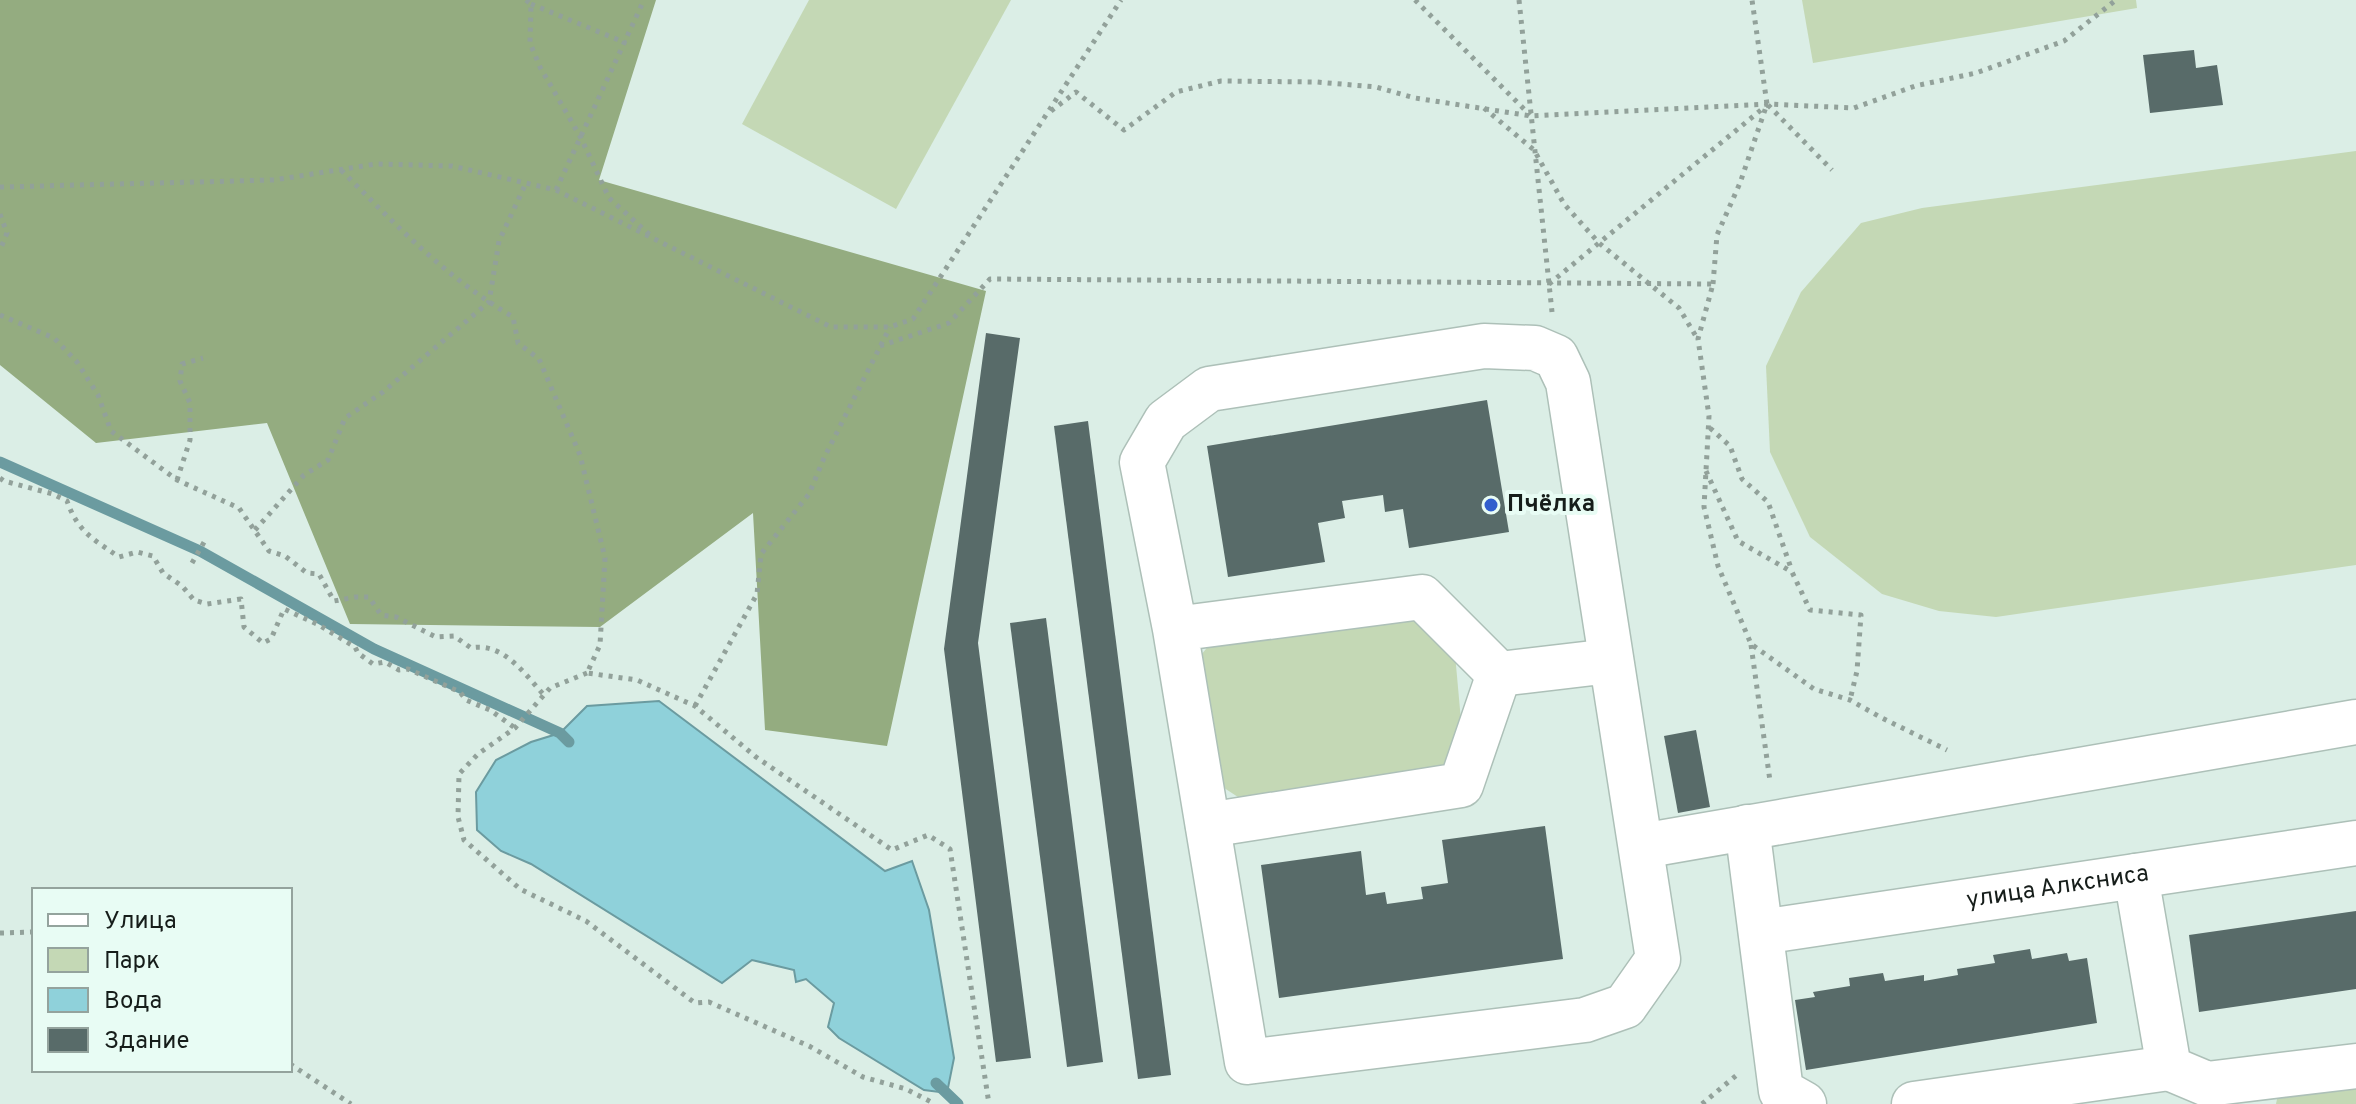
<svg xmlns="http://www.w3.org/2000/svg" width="2356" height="1104" viewBox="0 0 2356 1104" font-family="Overpass,sans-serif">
<rect width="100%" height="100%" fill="#dbeee6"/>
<g fill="#c4d8b5">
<polygon points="809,0 1011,0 896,209 742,124"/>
<polygon points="1802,0 2136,0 2137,8 1813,63"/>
<polygon points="2356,151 2356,565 1996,617 1939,611 1882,594 1810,537 1770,452 1766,366 1801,292 1861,223 1922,208"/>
<polygon points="1420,616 1455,654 1463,743 1438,774 1238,797 1215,782 1201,655 1215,638"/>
<polygon points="2356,1088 2356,1104 2276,1104 2277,1099"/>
</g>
<polygon fill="#94ac80" points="0,0 656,0 599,180 986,291 887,746 765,730 753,513 600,627 350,624 267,423 96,443 0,365"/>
<polygon fill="#8fd1da" stroke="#6b9ba0" stroke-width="2" points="659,701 885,871 912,861 929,910 954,1058 947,1093 924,1090 839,1038 828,1027 834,1003 806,979 796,982 794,970 752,960 722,983 531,864 501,851 477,830 476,792 496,760 531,742 560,733 587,706"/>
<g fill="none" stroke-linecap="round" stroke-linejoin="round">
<g stroke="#6b9ba0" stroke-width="11">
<polyline points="0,462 200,551 374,649 560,733 569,742"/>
<polyline points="936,1083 958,1104"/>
</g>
</g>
<g fill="#586b69">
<polygon points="2194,50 2196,68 2217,65 2223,105 2150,113 2143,55"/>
<polygon points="986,333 1020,338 978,643 1031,1058 996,1062 944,649"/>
<polygon points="1487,400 1509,532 1409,548 1403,509 1385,512 1383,495 1342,501 1345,518 1318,523 1325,562 1228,577 1207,446"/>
<polygon points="1088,421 1171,1075 1138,1079 1054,426"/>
<polygon points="1046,618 1103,1062 1067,1067 1010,623"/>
<polygon points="1696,730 1710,807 1678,813 1664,736"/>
<polygon points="1545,826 1563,959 1279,998 1261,865 1361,851 1366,895 1385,892 1387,904 1423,899 1421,887 1448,883 1442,840"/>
<polygon points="2356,911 2356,989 2199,1012 2189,935"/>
<polygon points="2030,949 2032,959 2067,953 2069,961 2087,958 2097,1023 1806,1070 1795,1000 1815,997 1813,992 1850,986 1849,978 1883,973 1885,981 1924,975 1924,981 1958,975 1957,969 1995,963 1993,955"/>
</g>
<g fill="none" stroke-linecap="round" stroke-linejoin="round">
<g stroke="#adc0b8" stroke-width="47">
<g id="minor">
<polyline points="1175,629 1142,462 1166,421 1209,389 1484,346 1535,348 1556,357 1568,382 1658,959 1625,1006 1585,1020 1247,1062 1175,629 1422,597 1499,674 1610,661"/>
<polyline points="1208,825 1461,785 1499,674"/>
<polyline points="1747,827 1781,1091 1804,1104"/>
<polyline points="1642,846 2356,722"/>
<polyline points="2136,876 2169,1068 2207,1084 2356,1066"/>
<path id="s1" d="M1761,932L2356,843"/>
<polyline points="1914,1104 2169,1068"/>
</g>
</g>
<g stroke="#92a19a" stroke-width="5" stroke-dasharray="4 6" stroke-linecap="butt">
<polyline points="526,0 531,4 530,43 540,67 581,138 609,198 650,235"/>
<polyline points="1415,0 1530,115"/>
<polyline points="1519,0 1552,312"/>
<polyline points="531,4 626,43"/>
<polyline points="1768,105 1832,170"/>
<polyline points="1484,108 1534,150 1564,204 1599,243 1679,308 1697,338"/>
<polyline points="1051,111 1076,92 1124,130 1176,92 1221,81 1317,82 1376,87 1415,98 1531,116 1767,104 1854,108 1915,86 1976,73 2064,41 2116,0"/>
<path d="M341,170C397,226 444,276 513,317L518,343L539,359L580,455L605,558L600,645L587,673L637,680L695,706L756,757L892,850L928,835L950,849L989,1104"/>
<polyline points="0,187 274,180 376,164 452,166 556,190 831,327 890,327 913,319 1121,0"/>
<polyline points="556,190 644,0"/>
<polyline points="0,214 7,233 0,250"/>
<polyline points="1549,284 1767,105"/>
<polyline points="1713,284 1717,235 1740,183 1767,104 1752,0"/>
<path d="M0,315L54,338L77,362L98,395L111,431L177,480L239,508L269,551L285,556L307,573L319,574L334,601L356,597H369L381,615L396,617L436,637L454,636L471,648C503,642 524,673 544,695"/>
<polyline points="880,346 949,323 990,279 1713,284 1698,339 1709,416 1704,507 1718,566 1751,644 1814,689 1850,700 1880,717 1947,750"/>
<polyline points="1710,428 1730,446 1742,479 1768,502 1792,571"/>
<polyline points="1706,471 1738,541 1792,572 1810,610 1861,615 1857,671 1850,700"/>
<path d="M0,478L4,481L53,494L67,501C78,532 93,539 119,557L137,552L153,556L163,573L182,586L194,600L207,604L241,599L244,627L263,643L271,639L284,609L319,625L355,647L358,653L373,664L385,662L399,670L408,669L460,692L466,700L490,710L515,728"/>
<polyline points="177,480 190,440 190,403 180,381 182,364 203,358"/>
<polyline points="255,530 304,475 328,460 345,418 383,392 489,302 499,241 526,183"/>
<polyline points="192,563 207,537"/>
<polyline points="1751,645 1770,781"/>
<polyline points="587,673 550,688 515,728 478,754 459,774 458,817 464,840 520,889 586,921 695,1003 709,1002 809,1046 863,1077 906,1089 935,1104"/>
<polyline points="695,706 757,594 761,554 809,494 824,458 890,327"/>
<polyline points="0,933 34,932"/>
<polyline points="290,1064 351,1104"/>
<polyline points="1702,1104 1738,1074"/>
</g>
<use href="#minor" stroke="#fff" stroke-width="44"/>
</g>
<circle fill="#315ecd" stroke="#e8fcf4" stroke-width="3" cx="1491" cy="505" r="8"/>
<g text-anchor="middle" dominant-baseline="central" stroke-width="8" stroke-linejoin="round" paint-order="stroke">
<g font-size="24" font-weight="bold" fill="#161d1a" stroke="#e8fcf4" text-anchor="start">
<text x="1507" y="505">Пчёлка</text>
</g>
<g font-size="24" fill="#161d1a" stroke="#e8fcf4">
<text stroke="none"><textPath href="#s1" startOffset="300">улица Алксниса</textPath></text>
</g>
</g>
<rect x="32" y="888" width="260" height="184" fill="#e8fcf4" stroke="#94a39d" stroke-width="2"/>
<rect x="48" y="914" width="40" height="12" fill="#ffffff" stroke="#94a39d" stroke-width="2"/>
<text x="104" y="928" font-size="24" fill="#161d1a">Улица</text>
<rect x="48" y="948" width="40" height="24" fill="#c4d8b5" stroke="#94a39d" stroke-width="2"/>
<text x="104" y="968" font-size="24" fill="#161d1a">Парк</text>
<rect x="48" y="988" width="40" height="24" fill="#8fd1da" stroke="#94a39d" stroke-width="2"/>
<text x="104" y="1008" font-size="24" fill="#161d1a">Вода</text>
<rect x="48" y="1028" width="40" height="24" fill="#586b69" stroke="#94a39d" stroke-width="2"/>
<text x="104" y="1048" font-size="24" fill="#161d1a">Здание</text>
</svg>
